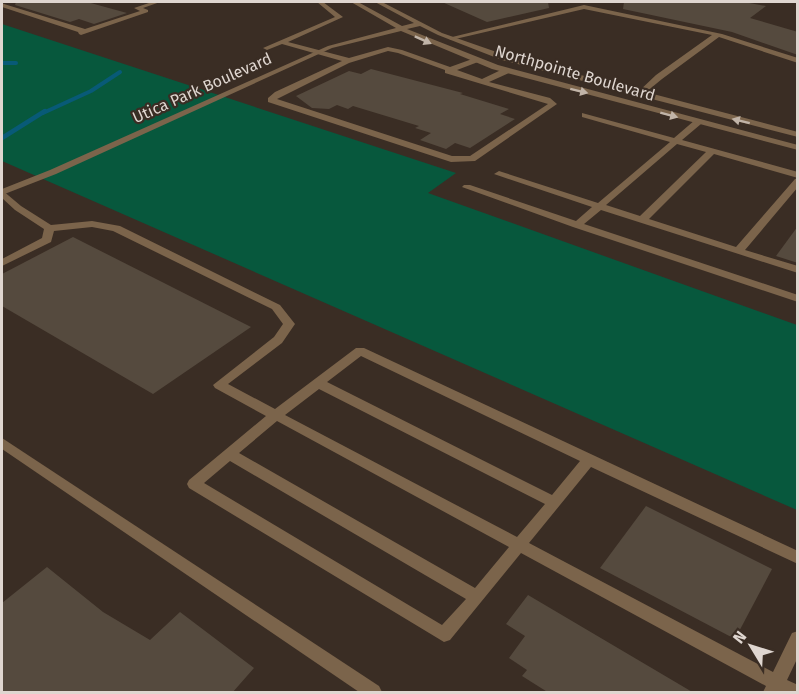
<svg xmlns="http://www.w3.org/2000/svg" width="799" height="694" viewBox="0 0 799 694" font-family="'Fira Sans',sans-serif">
<rect width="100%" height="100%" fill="#3a2d24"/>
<polygon fill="#07583d" points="2,24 456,173 428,193 797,325 797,510 2,161"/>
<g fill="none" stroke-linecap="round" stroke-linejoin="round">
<g stroke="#085a77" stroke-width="4">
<polyline points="2,63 16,63"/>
<polyline points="43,113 91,91 120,72"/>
</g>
<polyline stroke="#085a77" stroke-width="4.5" points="2,138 45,111"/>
</g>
<g fill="#554a3e">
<polygon points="16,2 87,2 127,13 94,24 79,19 70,22 15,5"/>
<polygon points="442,2 548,2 549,8 487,22"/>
<polygon points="624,2 744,2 766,6 750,18 798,32 798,55 732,32 623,9"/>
<polygon points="371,69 463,93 460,94 509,109 500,114 515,119 470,148 455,143 446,149 420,140 431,133 415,128 419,126 353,106 348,109 337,105 329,109 312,108 296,96 349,71 361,74"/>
<polygon points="798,226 798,263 776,256"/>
<polygon points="73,237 251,327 153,394 2,306 2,274"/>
<polygon points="646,506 772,569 735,639 600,568"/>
<polygon points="47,567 103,612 150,640 180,612 254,668 232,693 2,693 2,603"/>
<polygon points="528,595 694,693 549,693 522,676 527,670 509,658 525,636 506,624"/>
</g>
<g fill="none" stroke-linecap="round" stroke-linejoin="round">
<g fill="#7b644b" fill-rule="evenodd">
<polygon points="152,2 160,2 143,8 148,10 148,12 81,35 79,34 78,32 2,7 2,3 4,4 85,29 140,11 134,8"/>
<path d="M317,2H323L343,17L288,42L349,58L388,47L402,50L450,67L475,58H478V62L457,70L482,79L503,69H509V73L489,82L550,98L557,104L475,161L451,162L268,102V98L275,92L342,61L282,44L267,50L263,48L335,17ZM388,51L398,53L445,70V73L548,104L470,156H452L277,99L349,63Z"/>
<polygon points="584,5 722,34 798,58 798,63 719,37 662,79 640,97 636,95 637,93 656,75 712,35 584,9 451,40 448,38"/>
<path d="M582,113L674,138L695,120H701V124L682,140L798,172V178L714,154L649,219L736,247L795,179L798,178V187L745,250L798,266V273L601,210L584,224L798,295V302L573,227L462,187L464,185H470L576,221L592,207L494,174L499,171L502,172L598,203L670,142L582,117ZM677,144L706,152L640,216L606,205Z"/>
<path d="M2,190L21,206L51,225L92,221L120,226L280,305L295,324L282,343L228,384L275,409L356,348H364L798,551V564L591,467L529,543L773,672L792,633L798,631V657L787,680L798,685V692H763L766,686L521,553L450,640L444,642L189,488L187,484L189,480L266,416L215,388L213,385L274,337L283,324L272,309L113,231L92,227L54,231L51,242L2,266V259L42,238L44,229L15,210L2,198ZM361,356L580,461L552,495L327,382ZM319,389L545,504L517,537L285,415ZM277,421L509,547L475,588L239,453ZM230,461L466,599L442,625L204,483Z"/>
<polygon points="2,438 379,686 382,692 359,692 2,449"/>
</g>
<polygon fill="#7b644b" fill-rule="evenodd" points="351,2 358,2 402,26 414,23 375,2 382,2 442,33 508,56 798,132 798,137 502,60 438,35 420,26 407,29 498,65 798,145 798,150 492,69 401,31 332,48 56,174 2,195 2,189 50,170 328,46 396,28"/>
</g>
<defs><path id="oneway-solid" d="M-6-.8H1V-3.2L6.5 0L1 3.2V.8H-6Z" transform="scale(1.5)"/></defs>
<g fill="#c1b4a8">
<use href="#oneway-solid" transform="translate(423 40) rotate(24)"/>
<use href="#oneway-solid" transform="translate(579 91) rotate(14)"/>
<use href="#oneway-solid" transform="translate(669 115) rotate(15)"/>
<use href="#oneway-solid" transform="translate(741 121) rotate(-166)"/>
</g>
<g text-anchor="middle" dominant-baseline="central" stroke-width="4.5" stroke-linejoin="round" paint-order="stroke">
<g font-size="16" fill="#dfd6d0" stroke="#3a2d24">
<text transform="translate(575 73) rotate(16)">Northpointe Boulevard</text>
<text transform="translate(202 88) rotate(-24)">Utica Park Boulevard</text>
</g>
</g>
<rect width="799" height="694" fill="none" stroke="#dfd6d0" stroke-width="6"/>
<g transform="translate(751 646) rotate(308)" stroke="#3a2d24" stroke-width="4.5" paint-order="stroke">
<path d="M0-4.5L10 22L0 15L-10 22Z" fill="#dfd6d0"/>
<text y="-9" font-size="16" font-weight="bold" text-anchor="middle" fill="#dfd6d0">N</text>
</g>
</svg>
